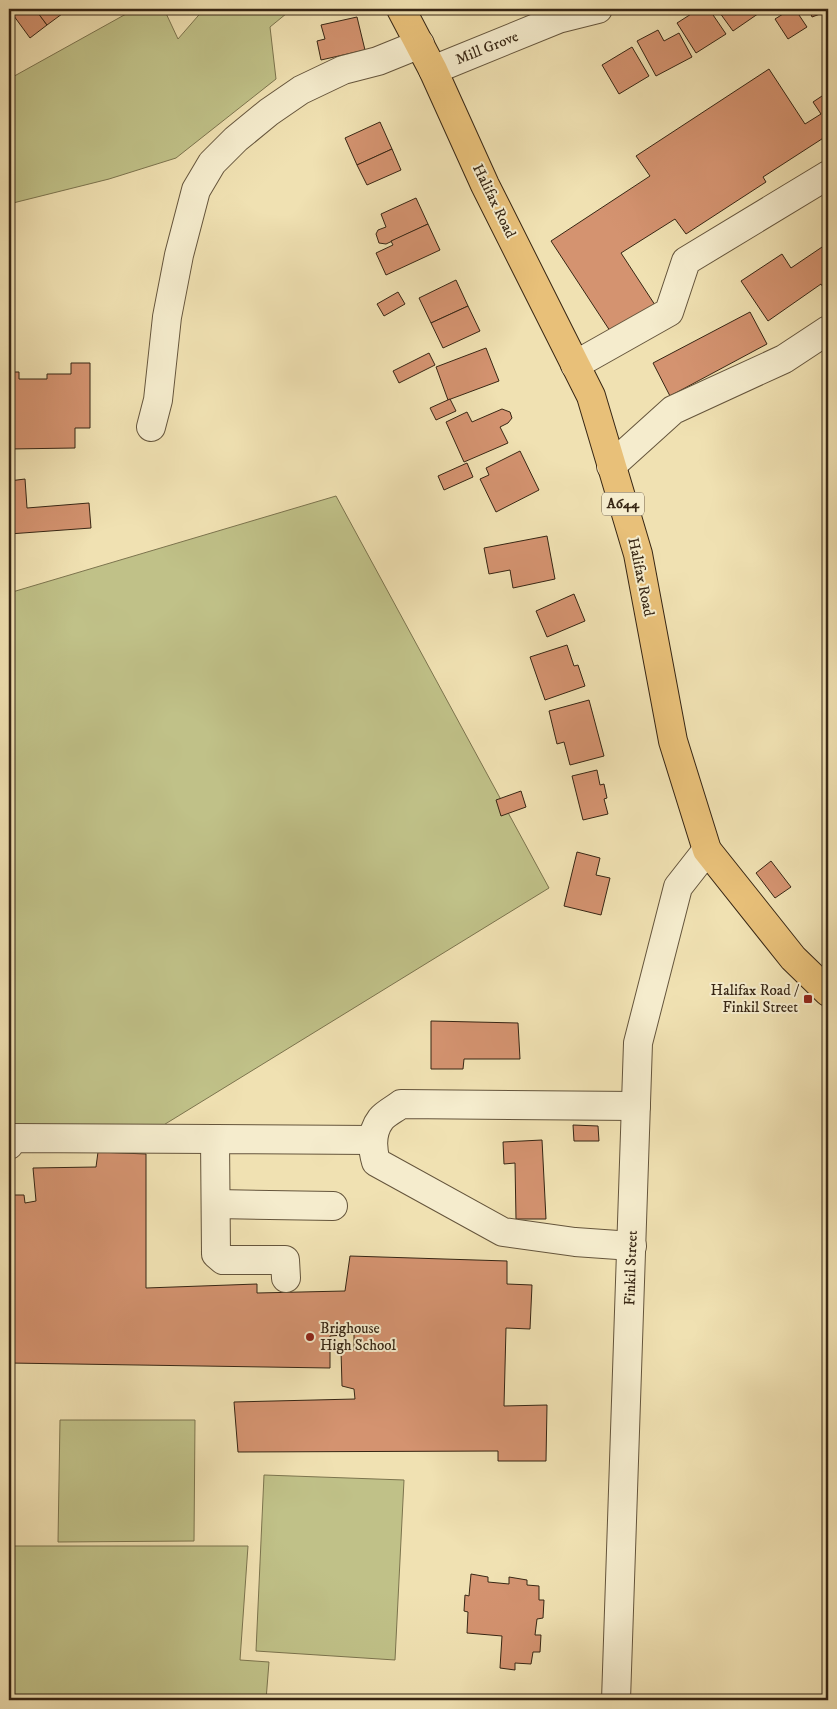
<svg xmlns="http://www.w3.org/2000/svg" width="837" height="1709" viewBox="0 0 837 1709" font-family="'IM FELL DW Pica',serif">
<rect width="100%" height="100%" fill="#f0e1b2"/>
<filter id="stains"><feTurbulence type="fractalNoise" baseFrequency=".004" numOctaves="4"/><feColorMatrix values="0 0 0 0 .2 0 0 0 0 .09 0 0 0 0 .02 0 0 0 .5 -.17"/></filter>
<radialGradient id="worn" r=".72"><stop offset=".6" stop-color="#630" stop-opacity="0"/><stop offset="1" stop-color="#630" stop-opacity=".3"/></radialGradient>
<g fill="#c0c188" stroke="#7c744e">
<polygon points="135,9 164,9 178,39 204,9 292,9 270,27 276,79 176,158 109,179 9,204 9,79"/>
<polygon points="336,496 549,888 162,1126 9,1128 9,593"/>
<polygon points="60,1420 195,1420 194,1541 58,1542"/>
<polygon points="264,1475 404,1480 395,1660 256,1651"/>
<polygon points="9,1546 248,1546 240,1660 269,1662 266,1700 9,1700"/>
</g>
<g fill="#d49370" stroke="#372614">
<polygon points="16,9 35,9 47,25 30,38 11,12"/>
<polygon points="35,9 65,9 66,11 47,25"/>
<polygon points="699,9 709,9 726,34 696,53 677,23"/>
<polygon points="717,9 765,9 733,31"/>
<polygon points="791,9 795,9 807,27 788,39 775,19"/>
<polygon points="809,9 828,9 828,11 812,17"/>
<polygon points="357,17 365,50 321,60 317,41 325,39 321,25"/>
<polygon points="658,30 664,41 679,33 692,57 656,76 637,41"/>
<polygon points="632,47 649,76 619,94 602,65"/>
<polygon points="769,69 805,124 821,114 813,102 828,92 828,135 763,177 766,182 686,234 675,219 621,253 657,308 614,337 551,241 650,176 636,156"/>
<polygon points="380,122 392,149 357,165 345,138"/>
<polygon points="392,149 401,170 367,185 357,165"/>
<polygon points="416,198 428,224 386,244 379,243 376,234 378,230 386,227 381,214"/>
<polygon points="428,224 440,250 386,275 376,253 393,245 391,241"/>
<polygon points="828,243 828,295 821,284 768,321 741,281 782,254 791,268"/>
<polygon points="456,280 468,306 431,323 419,298"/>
<polygon points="398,292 405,304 384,316 377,304"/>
<polygon points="468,306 480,331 443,348 431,323"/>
<polygon points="750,312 767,344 670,396 653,363"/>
<polygon points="486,348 499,381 448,400 436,367"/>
<polygon points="429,353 435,365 399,383 393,371"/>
<polygon points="71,363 90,363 90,428 75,428 75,448 9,449 9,372 19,372 19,379 47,379 47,374 71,374"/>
<polygon points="450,399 456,411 436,420 430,408"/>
<polygon points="502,409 510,412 512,418 508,423 500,427 508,443 464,462 446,422 467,412 472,422"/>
<polygon points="520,451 539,490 496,512 480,479 489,475 486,468"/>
<polygon points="467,463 473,477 444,490 438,476"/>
<polygon points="25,479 27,508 89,503 91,528 9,534 9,481"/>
<polygon points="547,536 555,579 513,588 510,570 489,574 484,548"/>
<polygon points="574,594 585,621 547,637 536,611"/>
<polygon points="567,645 574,666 578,665 585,686 545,700 530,657"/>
<polygon points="589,700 604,756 570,765 564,742 557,744 549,711"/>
<polygon points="597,770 600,785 604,784 607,798 604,799 608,814 583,820 572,776"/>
<polygon points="521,791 526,807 501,816 496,800"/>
<polygon points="577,852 600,858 596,875 610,878 601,915 564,906"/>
<polygon points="771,861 791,887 775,898 756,873"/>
<polygon points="431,1021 518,1023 520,1059 464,1059 463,1069 431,1069"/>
<polygon points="573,1125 598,1126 599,1141 574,1141"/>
<polygon points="542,1140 546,1219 516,1219 515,1163 504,1164 503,1142"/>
<polygon points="98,1152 146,1154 146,1288 257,1284 257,1293 345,1291 350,1256 507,1261 507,1284 532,1285 530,1329 506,1328 504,1406 547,1405 546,1461 498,1461 498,1451 238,1452 234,1402 355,1399 354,1389 342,1386 341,1350 354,1350 354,1334 330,1336 330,1368 9,1363 9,1195 24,1195 25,1203 36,1201 33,1168 96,1167"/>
<polygon points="9,1401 12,1401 13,1518 9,1518"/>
<polygon points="471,1574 488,1577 488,1582 509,1584 509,1577 527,1580 527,1585 539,1586 539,1600 544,1600 543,1618 537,1619 535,1635 541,1635 540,1652 533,1652 531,1664 515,1663 515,1670 500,1668 502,1636 467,1633 468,1612 464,1611 465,1595 469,1596"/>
</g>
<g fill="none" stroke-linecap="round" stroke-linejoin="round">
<g stroke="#65553c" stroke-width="30">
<g id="minor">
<polyline points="433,70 558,19 598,9"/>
<polyline points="575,365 669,312 686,261 828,175"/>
<polyline points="151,427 158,400 167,317 179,255 196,190 212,163 236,139 269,112 301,90 343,70 378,61 420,44"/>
<polyline points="611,466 673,410 784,359 828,330"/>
<polyline points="9,1145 9,1138 215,1139"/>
<polyline points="216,1204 333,1206"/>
<path d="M632,1246L575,1242L503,1232L376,1162C372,1148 371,1132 381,1119C386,1113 395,1109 401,1104L636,1106"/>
<polyline points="286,1278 285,1260 223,1260 216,1254 215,1139 373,1140"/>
<polyline points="616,1700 638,1043 678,887 707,850"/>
</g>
</g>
<g stroke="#372614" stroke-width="30">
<polyline id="major" points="401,9 433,70 485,185 591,396 638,554 673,741 707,850 793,958 828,992"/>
</g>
<use href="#minor" stroke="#f5eccd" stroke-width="28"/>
<use href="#major" stroke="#e8c079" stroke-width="28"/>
</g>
<g fill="#8f2418" stroke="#f5eccd" stroke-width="2">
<rect x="803" y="994" width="10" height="10" rx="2.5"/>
<circle cx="310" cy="1337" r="5"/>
</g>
<g text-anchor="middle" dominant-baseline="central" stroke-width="4" stroke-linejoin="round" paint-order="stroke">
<rect fill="#f5eccd" stroke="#70614c" stroke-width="1" x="602" y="492.5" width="42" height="23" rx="4"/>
<g font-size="14" font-weight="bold" fill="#372614">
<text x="623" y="504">A644</text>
</g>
<g font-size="15" fill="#372614" stroke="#f5eccd">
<text transform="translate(487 48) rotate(-22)">Mill Grove</text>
<text transform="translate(494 201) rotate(64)">Halifax Road</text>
<text transform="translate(641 577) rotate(78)">Halifax Road</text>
<text transform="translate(631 1268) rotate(-88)">Finkil Street</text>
</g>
<g font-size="15" fill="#372614" stroke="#f5eccd" text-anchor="end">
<text x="798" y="990">Halifax Road /<tspan x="798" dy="17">Finkil Street</tspan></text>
<text x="320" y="1328" text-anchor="start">Brighouse<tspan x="320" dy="17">High School</tspan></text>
</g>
</g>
<rect width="837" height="1709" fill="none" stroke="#f0e1b2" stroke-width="30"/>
<rect x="10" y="10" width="817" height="1689" fill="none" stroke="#372614" stroke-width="2.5"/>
<rect x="15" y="15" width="807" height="1679" fill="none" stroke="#372614"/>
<rect width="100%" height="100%" filter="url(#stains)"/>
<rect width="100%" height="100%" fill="url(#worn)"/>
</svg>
